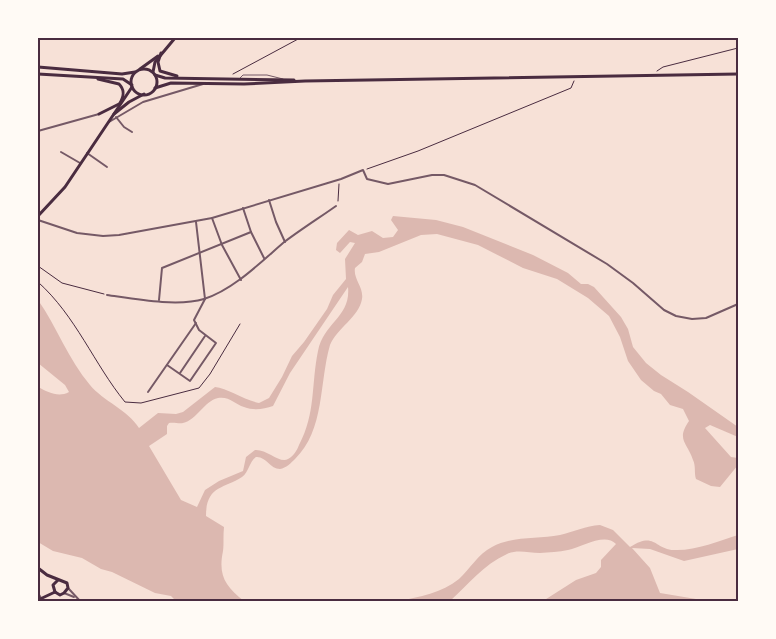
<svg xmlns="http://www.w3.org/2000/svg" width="776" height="639" viewBox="0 0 776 639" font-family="Bitter,serif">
<rect width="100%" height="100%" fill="#f7e1d7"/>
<g fill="#dcb8b0" fill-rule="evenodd">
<path d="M393,216L436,220L463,227L533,255L568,273L581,284H588L594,287L621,317L628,329L633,347L646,363L661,375L688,392L738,427V437L710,425L705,428L731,457L738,458V465L720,487L711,486L696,479C694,473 696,466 693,460C687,442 676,440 689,421L683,409L670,405L661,394L654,391L641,380L628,361L620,337L609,316L588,298L557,279L523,268L478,245L437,234L421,235L379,252L365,254L362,262L355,268C353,279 364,287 362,299C359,317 337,328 330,345C319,383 325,430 295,459C291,463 286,468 280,469C270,469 266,456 256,457C249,462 249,472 242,477C223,489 206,486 206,516L224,527C223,535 224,544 223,551C218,575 225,586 244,601H176L171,596L155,593L112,572L101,569L82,558L53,551L38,542V387C48,392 58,398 69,392L65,385L38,363V300C57,327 68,359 90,385C103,401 128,410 139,428L158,413L176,414L183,412L215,387C227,388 244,400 259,403L269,398L282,377L292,356L304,342L327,309L333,295L346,279L345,259L355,243L350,242L340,253L336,250L337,243L349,230L358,235L372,231L383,238L393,237L398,230L391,220ZM348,287C351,317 324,322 318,351C311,385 316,413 299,445C297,450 294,456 288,459C280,464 267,449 255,450L246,457L243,471L219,481L205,490L197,507L181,500L149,446L167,434V426L169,423C174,422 179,424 183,423C197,420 204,401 218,398C229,396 235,404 244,407C254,411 264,409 273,406L290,373Z"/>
<path d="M600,525L613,530L630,547C655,531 654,549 674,550C695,551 719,541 738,535V549L684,561L650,549L632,548L650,568L660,593L708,601H543L576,580L596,573L601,567V560L616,544C605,532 582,547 568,550C559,552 549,552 540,553C528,553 518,549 507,554C483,565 469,584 450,601H399C419,597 442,593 459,579C470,569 478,554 492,547C512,536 538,539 560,535C573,532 586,526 600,525Z"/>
</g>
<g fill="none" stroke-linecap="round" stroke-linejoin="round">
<g stroke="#4a2c40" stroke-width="1">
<polyline points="657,71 663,67 738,48"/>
<polyline points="233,74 300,38"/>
<polyline points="367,169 418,151 571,88 574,81"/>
<polyline points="338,201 339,184"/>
<polyline points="38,266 62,283 104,294"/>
<path d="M38,282C76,316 94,364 125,402L141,403L199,388L210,374L240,324"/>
</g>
<polyline stroke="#755966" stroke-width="1" points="240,78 243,75 267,75 283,79"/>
<g stroke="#755966" stroke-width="2">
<polyline points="116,117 124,127 132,132"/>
<polyline points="109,122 143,102 203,84"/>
<polyline points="38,131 99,114"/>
<polyline points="61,152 80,163"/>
<polyline points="87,153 107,167"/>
<polyline points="269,200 276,222 285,242"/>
<polyline points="243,208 251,232 264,258"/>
<polyline points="212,218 222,245 241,280"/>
<polyline points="38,220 77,233 103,236 119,235 212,218 341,179 363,170 367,179 388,184 432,175 444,175 475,185 607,264 633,283 664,310 676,316 692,319 706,318 738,304"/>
<polyline points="196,222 205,299"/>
<path d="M107,295C135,299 177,307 204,299C233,290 261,262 283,243C300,230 319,218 336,206"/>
<polyline points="159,300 162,268 251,232"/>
<polyline points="167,365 190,381 216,343 199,330 194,320 205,299"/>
<polyline points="180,373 205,336"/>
<polyline points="148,392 196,323"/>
<polyline points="38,593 41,598"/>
</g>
<g stroke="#755966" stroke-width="2">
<polyline points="68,588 81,602"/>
<polyline points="64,593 74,597"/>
</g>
<g stroke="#4a2c40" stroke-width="3">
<polyline points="140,69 158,56"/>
<polyline points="153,72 155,62 175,38"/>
<polyline points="99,114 119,104"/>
<polyline points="114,114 129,102 144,94"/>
<polyline points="38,216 65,187 132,87"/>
</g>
<g stroke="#4a2c40" stroke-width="3">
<polyline points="161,53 158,62 160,71 177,76"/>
<polyline points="38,67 122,74 135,72"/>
<circle cx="144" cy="82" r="13"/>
<polyline points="38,74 123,79 132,85"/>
<polyline points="155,75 165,78 294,80"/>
<path d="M98,79L119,84C125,90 124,96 120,103"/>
<polyline points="155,88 171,83 244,84 305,81 738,74"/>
<polyline points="38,568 47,575 67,583 68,588 64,593 60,595 55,592"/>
<polyline points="55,592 53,585 58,580"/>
<polyline points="38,600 55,592"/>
</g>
</g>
<rect width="776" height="639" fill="none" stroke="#fffaf5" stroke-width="78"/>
<rect x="39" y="39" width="698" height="561" fill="none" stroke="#4a2c40" stroke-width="2"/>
</svg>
